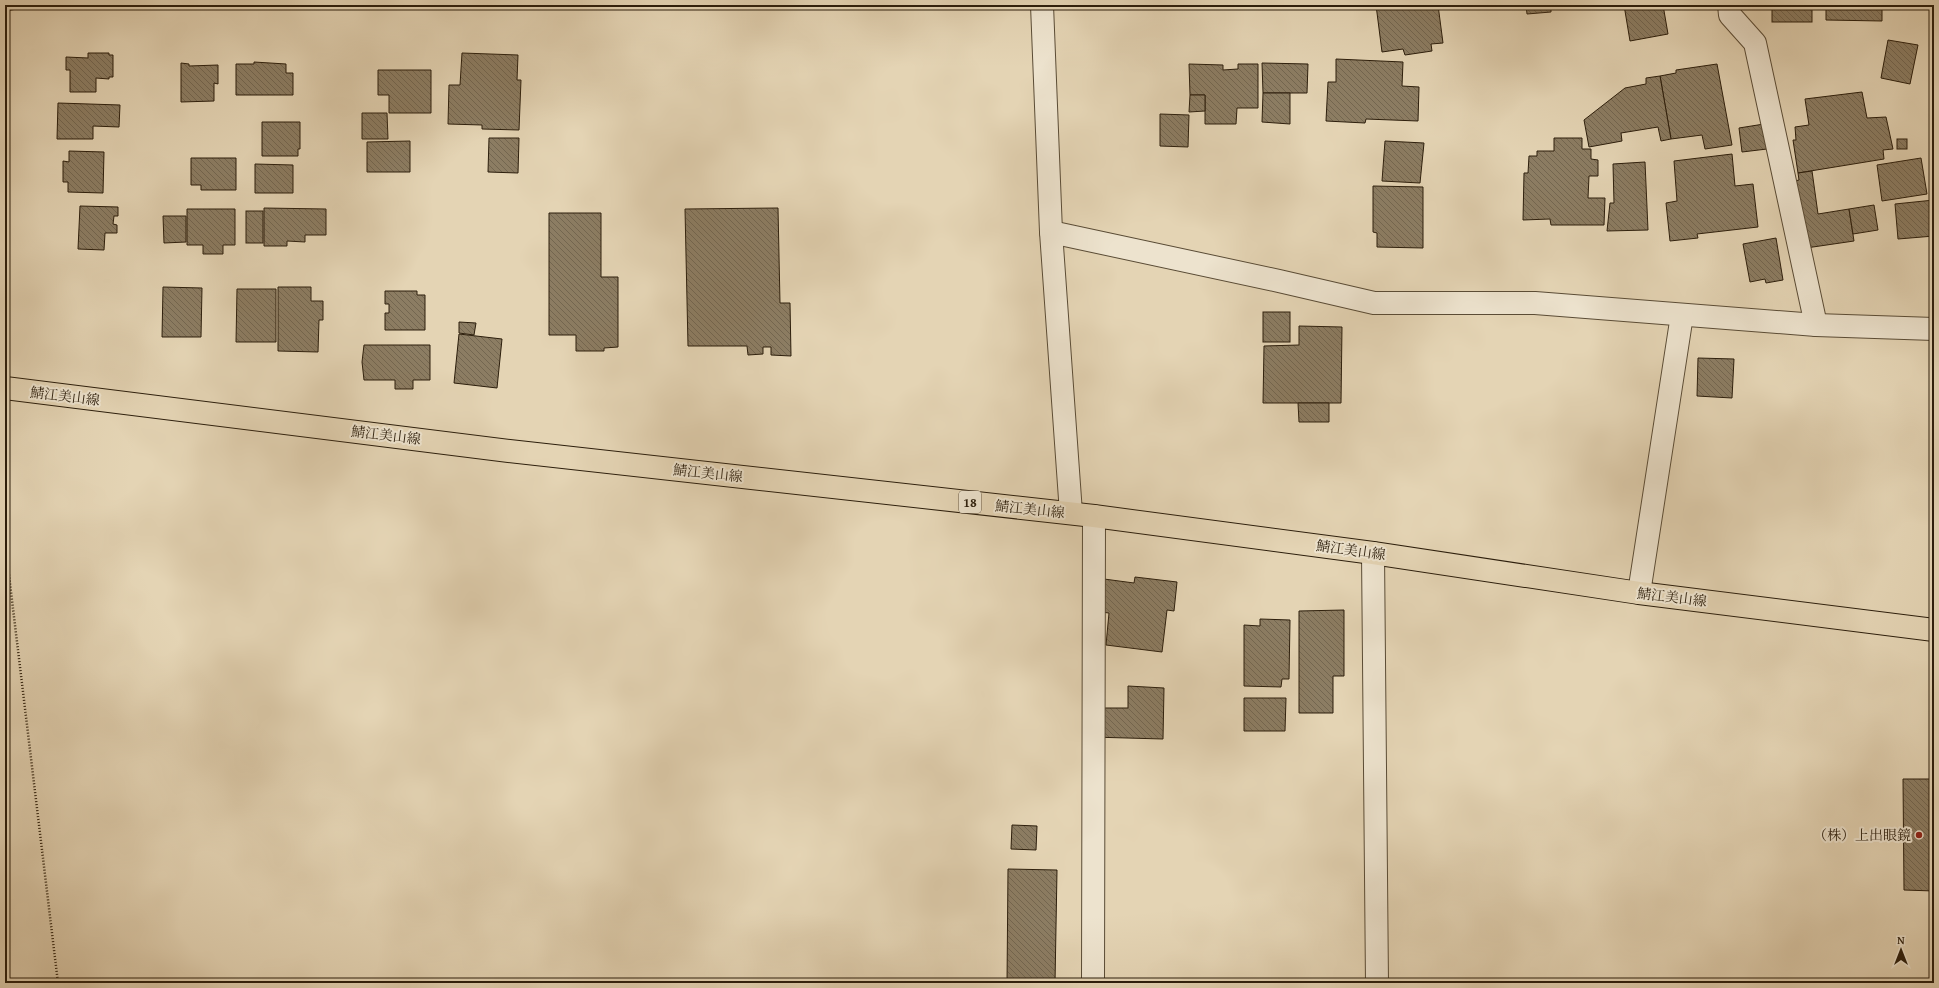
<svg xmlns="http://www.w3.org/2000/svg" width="1939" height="988" viewBox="0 0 1939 988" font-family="'Gentium Book Plus','Noto Serif JP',serif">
<defs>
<pattern id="building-back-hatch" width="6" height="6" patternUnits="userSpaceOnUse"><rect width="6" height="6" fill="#8c7d63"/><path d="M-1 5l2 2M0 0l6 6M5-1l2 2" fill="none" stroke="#736650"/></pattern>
</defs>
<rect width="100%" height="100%" fill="#e4d4b4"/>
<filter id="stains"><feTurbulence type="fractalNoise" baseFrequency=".005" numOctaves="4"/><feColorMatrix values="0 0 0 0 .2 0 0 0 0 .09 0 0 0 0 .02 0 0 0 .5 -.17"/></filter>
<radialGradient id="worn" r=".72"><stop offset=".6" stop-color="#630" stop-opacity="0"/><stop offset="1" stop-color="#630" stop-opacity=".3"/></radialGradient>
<g fill="url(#building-back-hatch)" stroke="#2c1e0c">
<polygon points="5,5 28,5 29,7 5,11"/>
<polygon points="1376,5 1438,5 1443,43 1431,44 1432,51 1405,55 1403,49 1382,52"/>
<polygon points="1526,5 1558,5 1551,6 1551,12 1527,14"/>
<polygon points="1624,5 1663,5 1668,34 1630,41"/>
<rect x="1772" y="5" width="40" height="17"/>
<polygon points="1826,5 1882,5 1882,21 1826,20"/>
<polygon points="1888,40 1918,45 1910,84 1881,78"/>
<polygon points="88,53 109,53 109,55 113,55 113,77 109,77 109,79 96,78 96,92 70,92 70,70 66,70 66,57 88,58"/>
<polygon points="462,53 518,55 517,80 521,80 519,130 482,129 482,125 448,124 449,85 460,85"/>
<polygon points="1336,59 1403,62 1402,86 1419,87 1418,121 1366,119 1365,123 1326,121 1328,82 1336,82"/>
<polygon points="254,62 286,64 286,73 293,73 293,95 236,95 236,64 254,64"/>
<polygon points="181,63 189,64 189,66 218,65 218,84 214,83 214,101 181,102"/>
<polygon points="1262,63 1308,64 1307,93 1263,93"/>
<polygon points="1189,64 1223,65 1223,70 1238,69 1238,64 1258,64 1258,108 1237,108 1236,124 1205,124 1205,95 1190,95"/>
<polygon points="1717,64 1732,145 1705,149 1702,135 1671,139 1660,76 1676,73 1676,70"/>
<polygon points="378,70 431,70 431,113 389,113 389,95 378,95"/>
<polygon points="1660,76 1671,139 1661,141 1658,127 1621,133 1622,141 1589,147 1584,120 1625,88 1646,84 1646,78"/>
<polygon points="1862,92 1867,118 1886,117 1893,149 1883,150 1884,159 1798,173 1793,140 1796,140 1795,127 1809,125 1805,99"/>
<polygon points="1263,93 1290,93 1290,124 1262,122"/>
<polygon points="1190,95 1205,95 1205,111 1189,112"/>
<polygon points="58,103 120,105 119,127 93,126 93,139 57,139"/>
<polygon points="362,113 387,113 388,139 362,139"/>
<polygon points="1160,114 1189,115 1188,147 1160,146"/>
<polygon points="262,122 300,122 300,149 298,149 298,156 262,156"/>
<polygon points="1764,124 1767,149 1742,152 1739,128"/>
<polygon points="489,138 519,138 518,173 488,172"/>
<polygon points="1554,138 1582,138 1582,149 1591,149 1591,159 1598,160 1598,176 1589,176 1588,198 1605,198 1604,225 1551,225 1550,219 1523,220 1524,173 1528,173 1529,156 1537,156 1537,151 1554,151"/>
<rect x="1897" y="139" width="10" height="10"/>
<polygon points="410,141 410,172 367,172 367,142"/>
<polygon points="1385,141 1424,143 1420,183 1382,181"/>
<polygon points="69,151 104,152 103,193 68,192 68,182 63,182 63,161 69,162"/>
<polygon points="1732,154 1735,186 1753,184 1758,227 1697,234 1698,238 1670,241 1666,203 1677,201 1674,161"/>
<polygon points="191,158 236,158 236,190 201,190 201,185 191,185"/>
<polygon points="1921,158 1927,194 1882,201 1877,165"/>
<polygon points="1645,162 1648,230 1607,231 1610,203 1614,203 1613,164"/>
<polygon points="255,164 293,165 293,193 255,193"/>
<polygon points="1812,171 1818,214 1849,209 1854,241 1806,248 1795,181 1799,180 1798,173"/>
<polygon points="1373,186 1423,187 1423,248 1377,247 1377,233 1373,232"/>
<polygon points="1934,200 1934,236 1898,239 1895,204"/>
<polygon points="1874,205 1878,230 1853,234 1849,209"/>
<polygon points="80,206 118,207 118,216 114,216 113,224 117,225 117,233 105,233 104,250 78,249"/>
<polygon points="264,208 326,209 326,235 305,235 305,242 287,241 287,246 264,246"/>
<polygon points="778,208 780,303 790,303 791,356 771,355 771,347 763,347 763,354 748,355 747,346 688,346 685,209"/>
<polygon points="187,209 235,209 235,245 223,245 223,254 203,254 203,245 187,245"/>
<rect x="246" y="211" width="17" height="32"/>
<polygon points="549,213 601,213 601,277 618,277 618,347 604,348 604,351 576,351 576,335 549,335"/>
<polygon points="163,216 186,216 186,242 164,243"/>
<polygon points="1776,238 1783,280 1766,283 1765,279 1750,282 1743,244"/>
<polygon points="1934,244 1934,263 1931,245"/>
<polygon points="163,287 202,288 201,337 162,337"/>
<polygon points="278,287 311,287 311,301 323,301 323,320 319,320 318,352 278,351"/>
<polygon points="237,289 276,289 276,342 236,342"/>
<polygon points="385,291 417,291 417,295 425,295 425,330 385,330 385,313 389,313 389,304 385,304"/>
<rect x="1263" y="312" width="27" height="30"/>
<polygon points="459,322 476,323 474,335 459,333"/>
<polygon points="1299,326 1342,327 1341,403 1263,403 1264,346 1299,345"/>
<polygon points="459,334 502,339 497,388 454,383"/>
<polygon points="364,345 430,345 430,380 413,380 413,389 395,389 395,380 364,380 362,362"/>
<polygon points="1698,358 1734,359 1732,398 1697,396"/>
<polygon points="1298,403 1329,403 1329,422 1299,422"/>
<polygon points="1135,577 1177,582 1174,611 1167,610 1162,652 1106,645 1109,613 1101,612 1104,579 1134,583"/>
<polygon points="1344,610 1344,676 1333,676 1333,713 1299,713 1299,611"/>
<polygon points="1260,619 1290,620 1289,679 1282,679 1281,687 1244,686 1244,625 1260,626"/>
<polygon points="1128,686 1164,688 1163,739 1091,737 1091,708 1128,708"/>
<polygon points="1244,698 1286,698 1285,731 1244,731"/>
<polygon points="1903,779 1934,779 1934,891 1904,890"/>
<polygon points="1012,825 1037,826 1036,850 1011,849"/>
<polygon points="1008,869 1057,870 1055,983 1007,983"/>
</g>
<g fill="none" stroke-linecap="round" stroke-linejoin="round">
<g stroke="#5a4c36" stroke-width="24">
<g id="minor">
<polyline points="1729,5 1730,15 1755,43 1816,325"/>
<polyline points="1051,232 1279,281 1374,303 1535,303 1816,325 1934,329"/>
<polyline points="1373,553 1377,983"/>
<polyline points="1639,593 1682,315"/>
<polyline points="1093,983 1094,516"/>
</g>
</g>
<g stroke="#5a4c36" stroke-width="24">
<polyline id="tertiary" points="1042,5 1051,232 1071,513"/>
</g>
<g stroke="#2c1e0c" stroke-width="24">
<polyline id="primary" points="5,388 509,451 1094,516 1373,553 1639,593 1934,630"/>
</g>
<polyline stroke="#2c1e0c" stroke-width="2.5" stroke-dasharray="1 2" stroke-linecap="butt" points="5,542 58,983"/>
<use href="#minor" stroke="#ede3ce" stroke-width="22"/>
<use href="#tertiary" stroke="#ede3ce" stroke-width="22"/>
<use href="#primary" stroke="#e4d4b4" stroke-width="22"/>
</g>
<circle fill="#8f2418" stroke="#ede3ce" stroke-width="1.5" cx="1919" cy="835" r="4"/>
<g text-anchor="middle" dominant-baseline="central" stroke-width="4" stroke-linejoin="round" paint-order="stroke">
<rect fill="#ede3ce" stroke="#665946" stroke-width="1" x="959" y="491" width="22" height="22" rx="3"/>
<g font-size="13" font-weight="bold" fill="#2c1e0c">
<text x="970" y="502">18</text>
</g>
<g font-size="14" fill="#2c1e0c" stroke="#ede3ce">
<text transform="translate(65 396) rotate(7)">鯖江美山線</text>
<text transform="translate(386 435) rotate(7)">鯖江美山線</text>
<text transform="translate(708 473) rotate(6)">鯖江美山線</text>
<text transform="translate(1030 509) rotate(6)">鯖江美山線</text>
<text transform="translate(1351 550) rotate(8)">鯖江美山線</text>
<text transform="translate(1672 597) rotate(7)">鯖江美山線</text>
</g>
<g font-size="14" fill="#2c1e0c" stroke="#ede3ce" text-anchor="end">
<text x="1911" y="835">（株）上出眼鏡</text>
</g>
</g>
<rect width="1939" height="988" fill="none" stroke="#e4d4b4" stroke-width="20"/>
<rect x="6" y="6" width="1927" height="976" fill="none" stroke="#2c1e0c" stroke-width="2"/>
<rect x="10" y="10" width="1919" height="968" fill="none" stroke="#2c1e0c"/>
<g transform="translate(1901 950)" stroke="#ede3ce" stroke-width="3" paint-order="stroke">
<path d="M0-3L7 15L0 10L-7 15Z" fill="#2c1e0c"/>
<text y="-6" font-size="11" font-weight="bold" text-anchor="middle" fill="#2c1e0c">N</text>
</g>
<rect width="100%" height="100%" filter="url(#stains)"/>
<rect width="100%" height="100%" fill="url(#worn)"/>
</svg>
